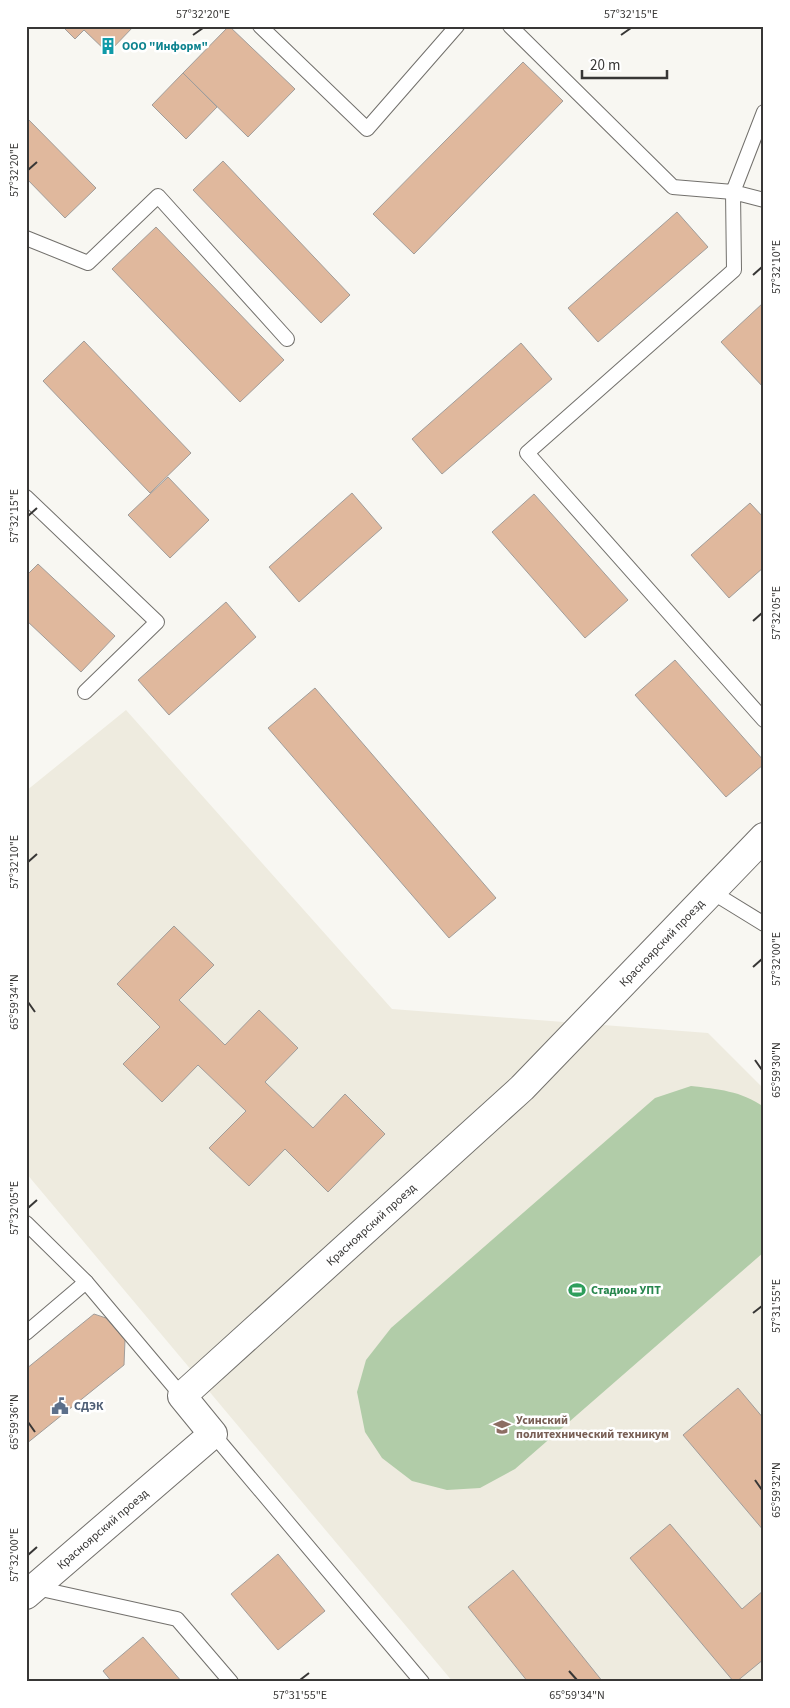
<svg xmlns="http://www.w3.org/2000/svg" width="790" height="1708" viewBox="0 0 790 1708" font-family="'Source Sans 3',sans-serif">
<rect width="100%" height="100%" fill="#f8f7f2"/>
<polygon fill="#eeebdf" points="126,710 392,1009 708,1033 764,1089 764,1682 453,1682 26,1173 26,791"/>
<path fill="#b1cca8" d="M691,1086C717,1089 742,1091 764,1107V1252L515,1469L480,1488L447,1490L412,1481L382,1458L365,1432L357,1392L366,1360L391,1328L655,1098Z"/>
<g fill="#e0b89d" stroke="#a19d9a">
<polygon points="62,26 134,26 108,53 84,30 75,39"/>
<polygon points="229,26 295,89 248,137 183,73"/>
<polygon points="523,62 563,101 414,254 373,214"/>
<polygon points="183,73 217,107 186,139 152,105"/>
<polygon points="26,117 96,188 65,218 26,178"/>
<polygon points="223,161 350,295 321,323 193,190"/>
<polygon points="677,212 708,247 598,342 568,308"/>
<polygon points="156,227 284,360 240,402 112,269"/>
<polygon points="763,303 764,303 764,388 721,342"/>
<polygon points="84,341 191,453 150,493 43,381"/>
<polygon points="521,343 552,379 442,474 412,439"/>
<polygon points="168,477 209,520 170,558 128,515"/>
<polygon points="352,493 382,528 299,602 269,567"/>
<polygon points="534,494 628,600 585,638 492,532"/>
<polygon points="750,503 764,518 764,567 729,598 691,555"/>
<polygon points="38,564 115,636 81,672 26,620 26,576"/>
<polygon points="226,602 256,637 169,715 138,680"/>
<polygon points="675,660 764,761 764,764 726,797 635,695"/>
<polygon points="315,688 496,898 449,938 268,728"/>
<polygon points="174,926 214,965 179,1000 225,1045 259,1010 298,1048 265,1082 313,1128 345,1094 385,1134 328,1192 285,1149 249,1186 209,1148 246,1111 198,1065 162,1102 123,1064 160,1027 117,984"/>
<polygon points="94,1314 106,1318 125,1340 124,1365 26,1444 26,1369"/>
<polygon points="738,1388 764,1419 764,1531 683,1435"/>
<polygon points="670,1524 742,1609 764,1590 764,1659 736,1682 734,1682 630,1558"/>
<polygon points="278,1554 325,1611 278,1650 231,1594"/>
<polygon points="513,1570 603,1682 528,1682 468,1607"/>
<polygon points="143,1637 182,1682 112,1682 103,1671"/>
</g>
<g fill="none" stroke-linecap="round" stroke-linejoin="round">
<g stroke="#72706c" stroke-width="16">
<g id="service">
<polyline points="260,26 367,129 457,26"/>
<polyline points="510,26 673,187 733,192 764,112"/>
<polyline points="764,200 733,192 734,270 527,453 764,720"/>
<polyline points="26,238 88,263 158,196 287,339"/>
<polyline points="26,497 157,622 85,692"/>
<polyline points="712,892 764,924"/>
<polyline points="26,1223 86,1282 182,1396"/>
<polyline points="26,1333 86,1282"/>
<polyline points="213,1434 422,1682"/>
<polyline points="32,1587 177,1619 231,1682"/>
</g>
</g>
<g stroke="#72706c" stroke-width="30">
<g id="minor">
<path id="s1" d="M26,1595L213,1434L182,1396L522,1088L764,837"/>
</g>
</g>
<use href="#service" stroke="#fff" stroke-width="14"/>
<use href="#minor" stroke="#fff" stroke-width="28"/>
</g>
<path fill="none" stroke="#383736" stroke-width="2" d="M193,35L203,28M621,35L631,28M28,170L37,162M753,275L762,267M28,516L37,508M753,621L762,613M28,862L37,854M753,967L762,959M28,1002L35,1012M755,1060L762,1070M28,1208L37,1200M753,1313L762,1306M28,1422L35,1432M755,1480L762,1490M28,1555L37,1547M569,1671L577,1680M300,1680L309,1673"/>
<defs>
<g id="building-bare" transform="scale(1.35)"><path d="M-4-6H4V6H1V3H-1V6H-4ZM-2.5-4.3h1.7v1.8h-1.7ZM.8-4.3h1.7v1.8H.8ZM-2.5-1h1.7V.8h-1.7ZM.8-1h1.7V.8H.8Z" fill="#0f9aa8" stroke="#fff" stroke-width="2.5" paint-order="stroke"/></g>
<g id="stadium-bare" transform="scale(1.35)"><path d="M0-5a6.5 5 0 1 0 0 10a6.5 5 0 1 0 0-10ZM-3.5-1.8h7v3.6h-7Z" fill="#2e9e5b" stroke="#fff" stroke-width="2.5" paint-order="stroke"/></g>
<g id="civic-bare" transform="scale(1.35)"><path d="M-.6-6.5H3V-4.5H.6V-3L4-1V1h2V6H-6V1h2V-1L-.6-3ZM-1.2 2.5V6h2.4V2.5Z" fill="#5c6f8a" stroke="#fff" stroke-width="2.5" paint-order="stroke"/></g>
<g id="university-bare" transform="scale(1.35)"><path d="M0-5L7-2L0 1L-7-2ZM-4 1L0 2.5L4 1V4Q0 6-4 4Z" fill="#8d6e63" stroke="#fff" stroke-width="2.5" paint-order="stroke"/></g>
</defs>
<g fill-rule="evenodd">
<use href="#building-bare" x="108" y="46"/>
<use href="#stadium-bare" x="577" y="1290"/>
<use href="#civic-bare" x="60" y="1406"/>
<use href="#university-bare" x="502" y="1427"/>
</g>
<g text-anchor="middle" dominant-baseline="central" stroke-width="5" stroke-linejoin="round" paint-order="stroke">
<g font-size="12" font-weight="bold" fill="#0d838f" stroke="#fff" text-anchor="start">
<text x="122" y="46">ООО "Информ"</text>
</g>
<g font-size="12" fill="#383736" stroke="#fff">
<text stroke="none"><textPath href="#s1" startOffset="956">Красноярский проезд</textPath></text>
<text stroke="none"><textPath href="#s1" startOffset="551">Красноярский проезд</textPath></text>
<text stroke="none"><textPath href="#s1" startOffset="101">Красноярский проезд</textPath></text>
</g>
<g font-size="12" font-weight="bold" fill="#27864d" stroke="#fff" text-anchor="start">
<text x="591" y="1290">Стадион УПТ</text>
</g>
<g font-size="12" font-weight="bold" fill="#4e5e75" stroke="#fff" text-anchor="start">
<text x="74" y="1406">СДЭК</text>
</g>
<g font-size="12" font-weight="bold" fill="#785e54" stroke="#fff" text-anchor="start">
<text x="516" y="1420">Усинский<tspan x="516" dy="14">политехнический техникум</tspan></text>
</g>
</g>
<rect width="790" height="1708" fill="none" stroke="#ffffff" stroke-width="55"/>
<path d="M582 70v8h85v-8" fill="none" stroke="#383736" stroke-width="2.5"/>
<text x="590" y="70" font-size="15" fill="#383736" stroke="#ffffff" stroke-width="4" paint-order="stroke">20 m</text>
<rect x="28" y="28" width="734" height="1652" fill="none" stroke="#383736" stroke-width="2"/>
<g font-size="12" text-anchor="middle" fill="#383736">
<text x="203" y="18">57°32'20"E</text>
<text x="631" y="18">57°32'15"E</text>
<text transform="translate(14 170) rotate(-90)" y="4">57°32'20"E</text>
<text transform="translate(776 267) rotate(-90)" y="4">57°32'10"E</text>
<text transform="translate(14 516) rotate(-90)" y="4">57°32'15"E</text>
<text transform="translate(776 613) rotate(-90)" y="4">57°32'05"E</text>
<text transform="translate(14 862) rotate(-90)" y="4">57°32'10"E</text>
<text transform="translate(776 959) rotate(-90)" y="4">57°32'00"E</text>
<text transform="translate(14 1002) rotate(-90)" y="4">65°59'34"N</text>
<text transform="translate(776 1070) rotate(-90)" y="4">65°59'30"N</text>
<text transform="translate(14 1208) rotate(-90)" y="4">57°32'05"E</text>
<text transform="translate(776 1306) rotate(-90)" y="4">57°31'55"E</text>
<text transform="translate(14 1422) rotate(-90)" y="4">65°59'36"N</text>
<text transform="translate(776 1490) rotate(-90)" y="4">65°59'32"N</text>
<text transform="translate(14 1555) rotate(-90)" y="4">57°32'00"E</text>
<text x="300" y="1699">57°31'55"E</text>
<text x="577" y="1699">65°59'34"N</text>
</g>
</svg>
